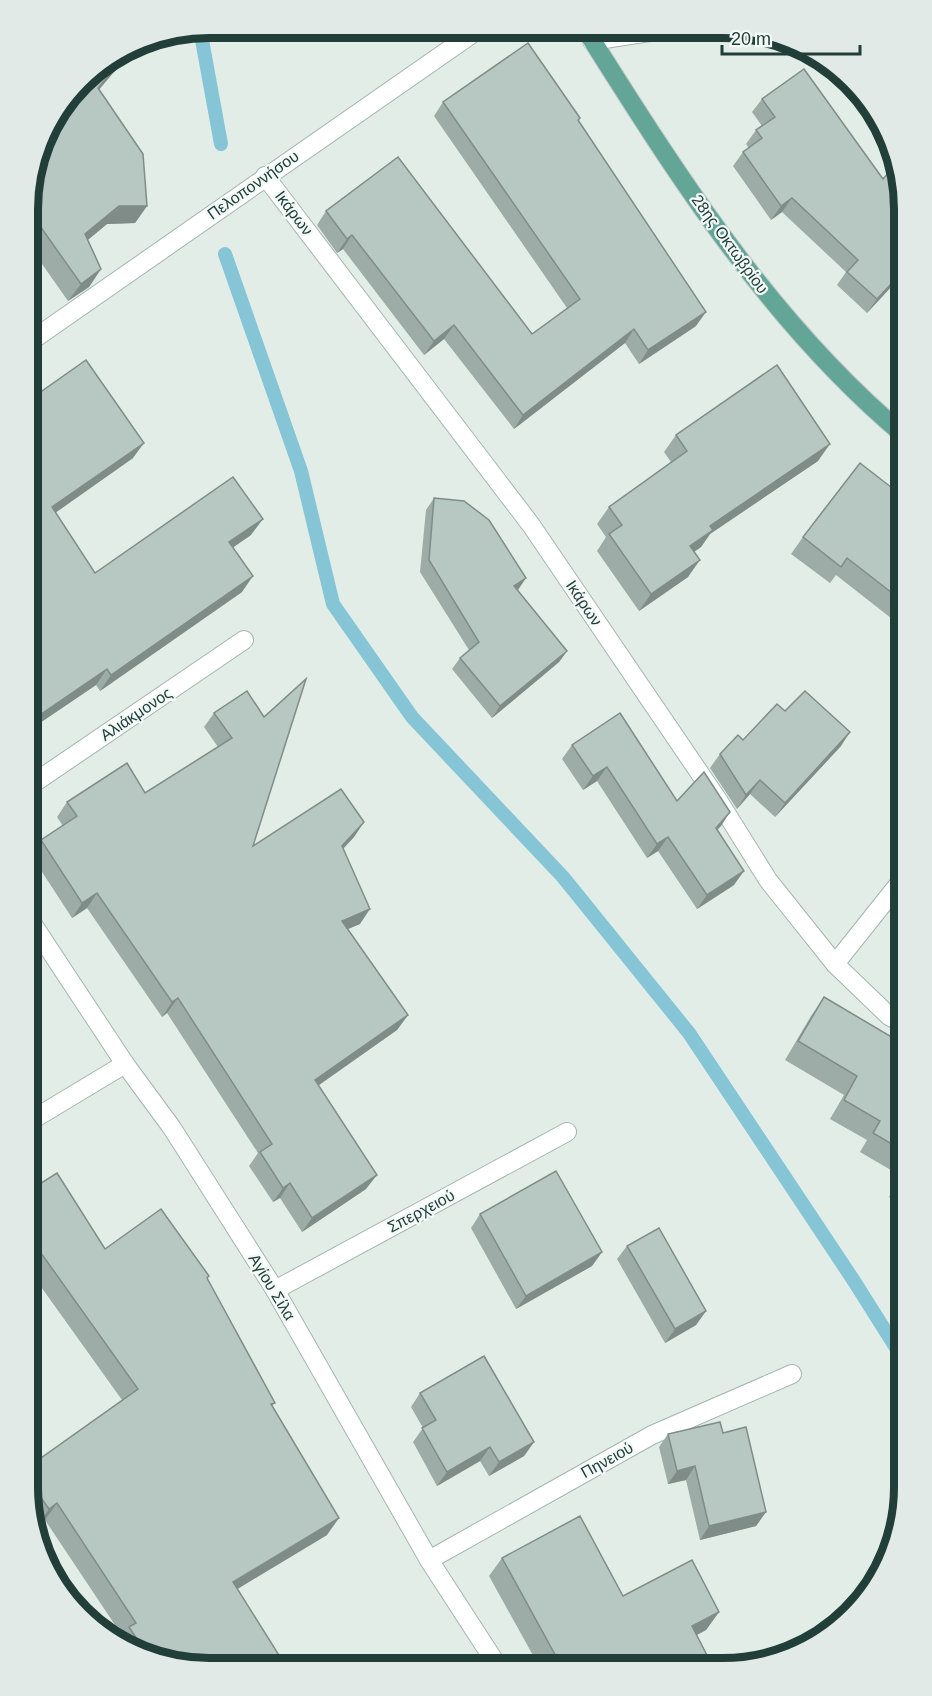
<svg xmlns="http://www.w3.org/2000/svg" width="932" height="1696" viewBox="0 0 932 1696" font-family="Arial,sans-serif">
<rect width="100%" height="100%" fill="#e2ede8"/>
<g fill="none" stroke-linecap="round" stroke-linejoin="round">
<g stroke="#86c5d5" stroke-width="14">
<polyline points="200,29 221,144"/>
<polyline points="225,254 301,471 333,604 412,717 563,877 689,1033 854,1281 905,1362"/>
</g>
<g stroke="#a4b5b0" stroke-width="20">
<g id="minor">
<polyline points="731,30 776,39"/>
<polyline points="592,41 662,30"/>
<polyline points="265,176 531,525 718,800 768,880 835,964 889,1016 905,1025"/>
<polyline points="28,343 479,29"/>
<polyline points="28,787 244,640"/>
<polyline points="28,917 125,1064 172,1128 275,1290 429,1560 499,1668"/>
<polyline points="835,964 905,876"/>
<polyline points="27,1123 125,1064"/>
<polyline points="275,1290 567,1132"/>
<polyline points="429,1560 652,1435 792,1374"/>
</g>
</g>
<g stroke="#c1c9c7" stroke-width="20">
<path id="major" d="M585,29C677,175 771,324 905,436"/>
</g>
<use href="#minor" stroke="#fff" stroke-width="18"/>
<use href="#major" stroke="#63a597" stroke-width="18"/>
</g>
<g fill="#9daca7">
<polygon points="125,59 99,89 147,206 135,223 107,224 88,240 101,269 89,287 68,301 28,244 29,186 46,128"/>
<polygon points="762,99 905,209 905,272 867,313 837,285 846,272 782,212 771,220 733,166 743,152 749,148 746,144 756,130 762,126 752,112"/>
<polygon points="443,102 578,121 696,326 639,364 625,343 514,429 444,339 424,355 343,249 337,253 317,225 326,211 532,334 567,308 434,116"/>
<polygon points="28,401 133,458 56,512 95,573 251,535 233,547 242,592 100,691 96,685 28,731"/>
<polygon points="676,435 818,461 710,534 701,547 694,552 688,577 639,611 597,551 606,537 597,524 609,507 671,462 664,452"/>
<polygon points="434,498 518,590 567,651 559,662 492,718 452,669 460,658 469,650 420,572 426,510"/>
<polygon points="905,498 905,629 836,575 830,583 791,554 803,537"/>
<polygon points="247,691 253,846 364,822 354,837 343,848 360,924 347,929 408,1015 397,1030 318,1085 366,1189 302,1232 280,1198 273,1202 249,1166 258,1153 167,1013 162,1017 87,908 72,918 31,855 41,840 63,826 57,817 67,802 145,793 218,747 204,727 214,713"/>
<polygon points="785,711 841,746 775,817 750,794 737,809 710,768 720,754 743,740"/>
<polygon points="572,745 677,801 730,812 717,830 734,885 697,909 658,851 647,858 597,781 583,790 562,759"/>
<polygon points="824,997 905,1045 905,1206 889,1197 901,1176 860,1152 867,1140 830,1119 844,1095 785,1060 811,1016"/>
<polygon points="27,1192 105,1249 209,1276 207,1279 275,1403 272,1406 327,1535 237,1589 185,1667 129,1650 118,1643 123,1637 45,1520 37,1526 32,1519 27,1487 27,1468 122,1400 29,1270 27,1271"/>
<polygon points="480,1214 602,1252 592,1266 516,1309 471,1228"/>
<polygon points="627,1246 706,1311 696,1325 665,1343 617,1259"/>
<polygon points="420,1393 534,1442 524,1456 489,1476 480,1461 437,1486 413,1442 423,1428 411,1407"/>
<polygon points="723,1433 766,1512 756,1526 700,1540 686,1480 668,1484 659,1447 668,1434"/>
<polygon points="502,1558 623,1596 719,1612 706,1630 697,1635 714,1669 540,1668 489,1576"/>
</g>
<g fill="#808c88">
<polygon points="135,43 125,59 86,105 98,88"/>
<polygon points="792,198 782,212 771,220 781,206"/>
<polygon points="119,206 147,206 135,223 107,224 73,252 85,234"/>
<polygon points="352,235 343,249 337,253 347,239"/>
<polygon points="101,269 89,287 68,301 81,284"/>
<polygon points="905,269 905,272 867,313 877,299"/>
<polygon points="706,312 696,326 639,364 648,350"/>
<polygon points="454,325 444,339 424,355 434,341"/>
<polygon points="634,329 625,343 514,429 523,415"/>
<polygon points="144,443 133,458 41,523 52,507"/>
<polygon points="830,444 818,461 710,534 701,547 678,563 690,546 710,526"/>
<polygon points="263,519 251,535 218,558 229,542"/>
<polygon points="700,560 688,577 639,611 651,594"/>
<polygon points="253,576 242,592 100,691 111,675"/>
<polygon points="526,578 518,590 514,586"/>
<polygon points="567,651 559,662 492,718 500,706"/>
<polygon points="107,669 96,685 28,731 28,723"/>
<polygon points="850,732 841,746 775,817 785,803"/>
<polygon points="607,767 597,781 583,790 593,776"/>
<polygon points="760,780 750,794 737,809 746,795"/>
<polygon points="730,812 721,826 706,842 716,828"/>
<polygon points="364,822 354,837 332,861 342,846"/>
<polygon points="668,837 658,851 647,858 657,844"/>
<polygon points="744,871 734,885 697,909 707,895"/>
<polygon points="97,893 87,908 72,918 82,903"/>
<polygon points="370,909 360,924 332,936 342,921"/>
<polygon points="178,998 167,1013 162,1017 172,1002"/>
<polygon points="408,1015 397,1030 305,1095 315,1080"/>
<polygon points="377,1175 366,1189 302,1232 312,1218"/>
<polygon points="290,1183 280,1198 273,1202 283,1188"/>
<polygon points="602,1252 592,1266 516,1309 526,1296"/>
<polygon points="41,1253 29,1270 27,1271 27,1263"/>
<polygon points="706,1311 696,1325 665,1343 675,1329"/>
<polygon points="534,1442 524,1456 489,1476 499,1462"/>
<polygon points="490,1447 480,1461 437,1486 447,1472"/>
<polygon points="695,1466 686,1480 668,1484 677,1471"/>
<polygon points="57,1503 45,1520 37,1526 49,1509"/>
<polygon points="766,1512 756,1526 700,1540 709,1526"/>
<polygon points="339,1518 327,1535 221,1599 233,1582"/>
<polygon points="719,1612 706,1630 679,1644 692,1626"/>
</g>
<g fill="#b7c8c2" stroke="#808c88" stroke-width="1.5">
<polygon points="528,43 580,118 578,120 706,312 648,350 634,329 523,415 454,325 434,341 352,235 347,239 326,211 398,157 532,334 580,299 443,102"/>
<polygon points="135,44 98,88 143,154 147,206 119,206 85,234 101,269 81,284 28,209 29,186 46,128 89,72"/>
<polygon points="804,69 883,179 889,172 901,183 905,209 905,269 877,299 847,272 858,260 792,198 781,206 743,152 762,138 756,130 775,117 762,99"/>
<polygon points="86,360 144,443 52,507 95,573 233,477 263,519 229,542 253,576 111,675 107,669 28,723 28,401"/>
<polygon points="777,365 830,444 710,526 713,530 690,546 700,560 651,594 609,534 622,525 609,507 687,451 676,435"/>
<polygon points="860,463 905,498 905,603 847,558 841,567 803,537"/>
<polygon points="434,498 464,501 489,520 526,578 514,586 567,651 500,706 460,658 479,642 429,560"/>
<polygon points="306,679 253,846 341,789 364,822 342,846 370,909 342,921 408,1015 315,1080 377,1175 312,1218 290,1183 283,1188 260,1152 272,1144 178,998 172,1002 97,893 82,903 41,840 77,816 67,802 127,763 145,793 232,738 214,713 247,691 264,717"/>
<polygon points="805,691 850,732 785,803 760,780 746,795 720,754 738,735 743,740 777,704 785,711"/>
<polygon points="620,713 677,801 704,772 730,812 716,828 744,871 707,895 668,837 657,844 607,767 593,776 572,745"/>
<polygon points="824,997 905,1045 905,1152 873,1133 880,1121 844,1100 857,1076 798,1041"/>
<polygon points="556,1171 602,1252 526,1296 480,1214"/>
<polygon points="57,1173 105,1249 161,1209 209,1276 207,1278 275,1403 271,1404 339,1518 233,1582 287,1668 185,1667 157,1659 155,1655 152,1657 148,1656 129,1627 136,1623 57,1503 49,1509 27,1478 27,1468 138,1389 41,1253 27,1263 27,1192"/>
<polygon points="659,1228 706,1311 675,1329 627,1246"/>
<polygon points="484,1356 534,1442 499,1462 490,1447 447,1472 422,1428 436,1420 420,1393"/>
<polygon points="720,1422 723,1433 746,1427 766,1512 709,1526 695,1466 677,1471 668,1434"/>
<polygon points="580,1516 623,1596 692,1560 719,1612 692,1626 714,1669 563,1669 502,1558"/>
</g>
<g text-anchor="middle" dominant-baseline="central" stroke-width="4.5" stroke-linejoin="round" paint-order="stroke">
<g font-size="16" fill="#213f38" stroke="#f3f9f6">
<text transform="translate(253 185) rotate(-35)">Πελοποννήσου</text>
<text transform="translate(294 213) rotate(53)">Ικάρων</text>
<text transform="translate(730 244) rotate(54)">28ης Οκτωβρίου</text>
<text transform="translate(584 603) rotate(56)">Ικάρων</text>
<text transform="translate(136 714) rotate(-34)">Αλιάκμονος</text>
<text transform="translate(421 1211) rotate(-28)">Σπερχειού</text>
<text transform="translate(272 1287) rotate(59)">Αγίου Σίλα</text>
<text transform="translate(607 1460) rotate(-29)">Πηνειού</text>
</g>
</g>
<path d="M0 0H932V1696H0ZM209 38H723A171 171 0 0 1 894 209V1487A171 171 0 0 1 723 1658H209A171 171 0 0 1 38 1487V209A171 171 0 0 1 209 38Z" fill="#e2eae7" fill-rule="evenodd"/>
<path fill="none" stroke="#213f38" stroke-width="8" d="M209 38H723A171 171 0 0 1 894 209V1487A171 171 0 0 1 723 1658H209A171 171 0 0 1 38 1487V209A171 171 0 0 1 209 38Z"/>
<path d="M722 45v9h138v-9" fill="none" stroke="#213f38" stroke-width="3"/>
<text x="731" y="45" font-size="18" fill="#213f38" stroke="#f3f9f6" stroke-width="4.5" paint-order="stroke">20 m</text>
</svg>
